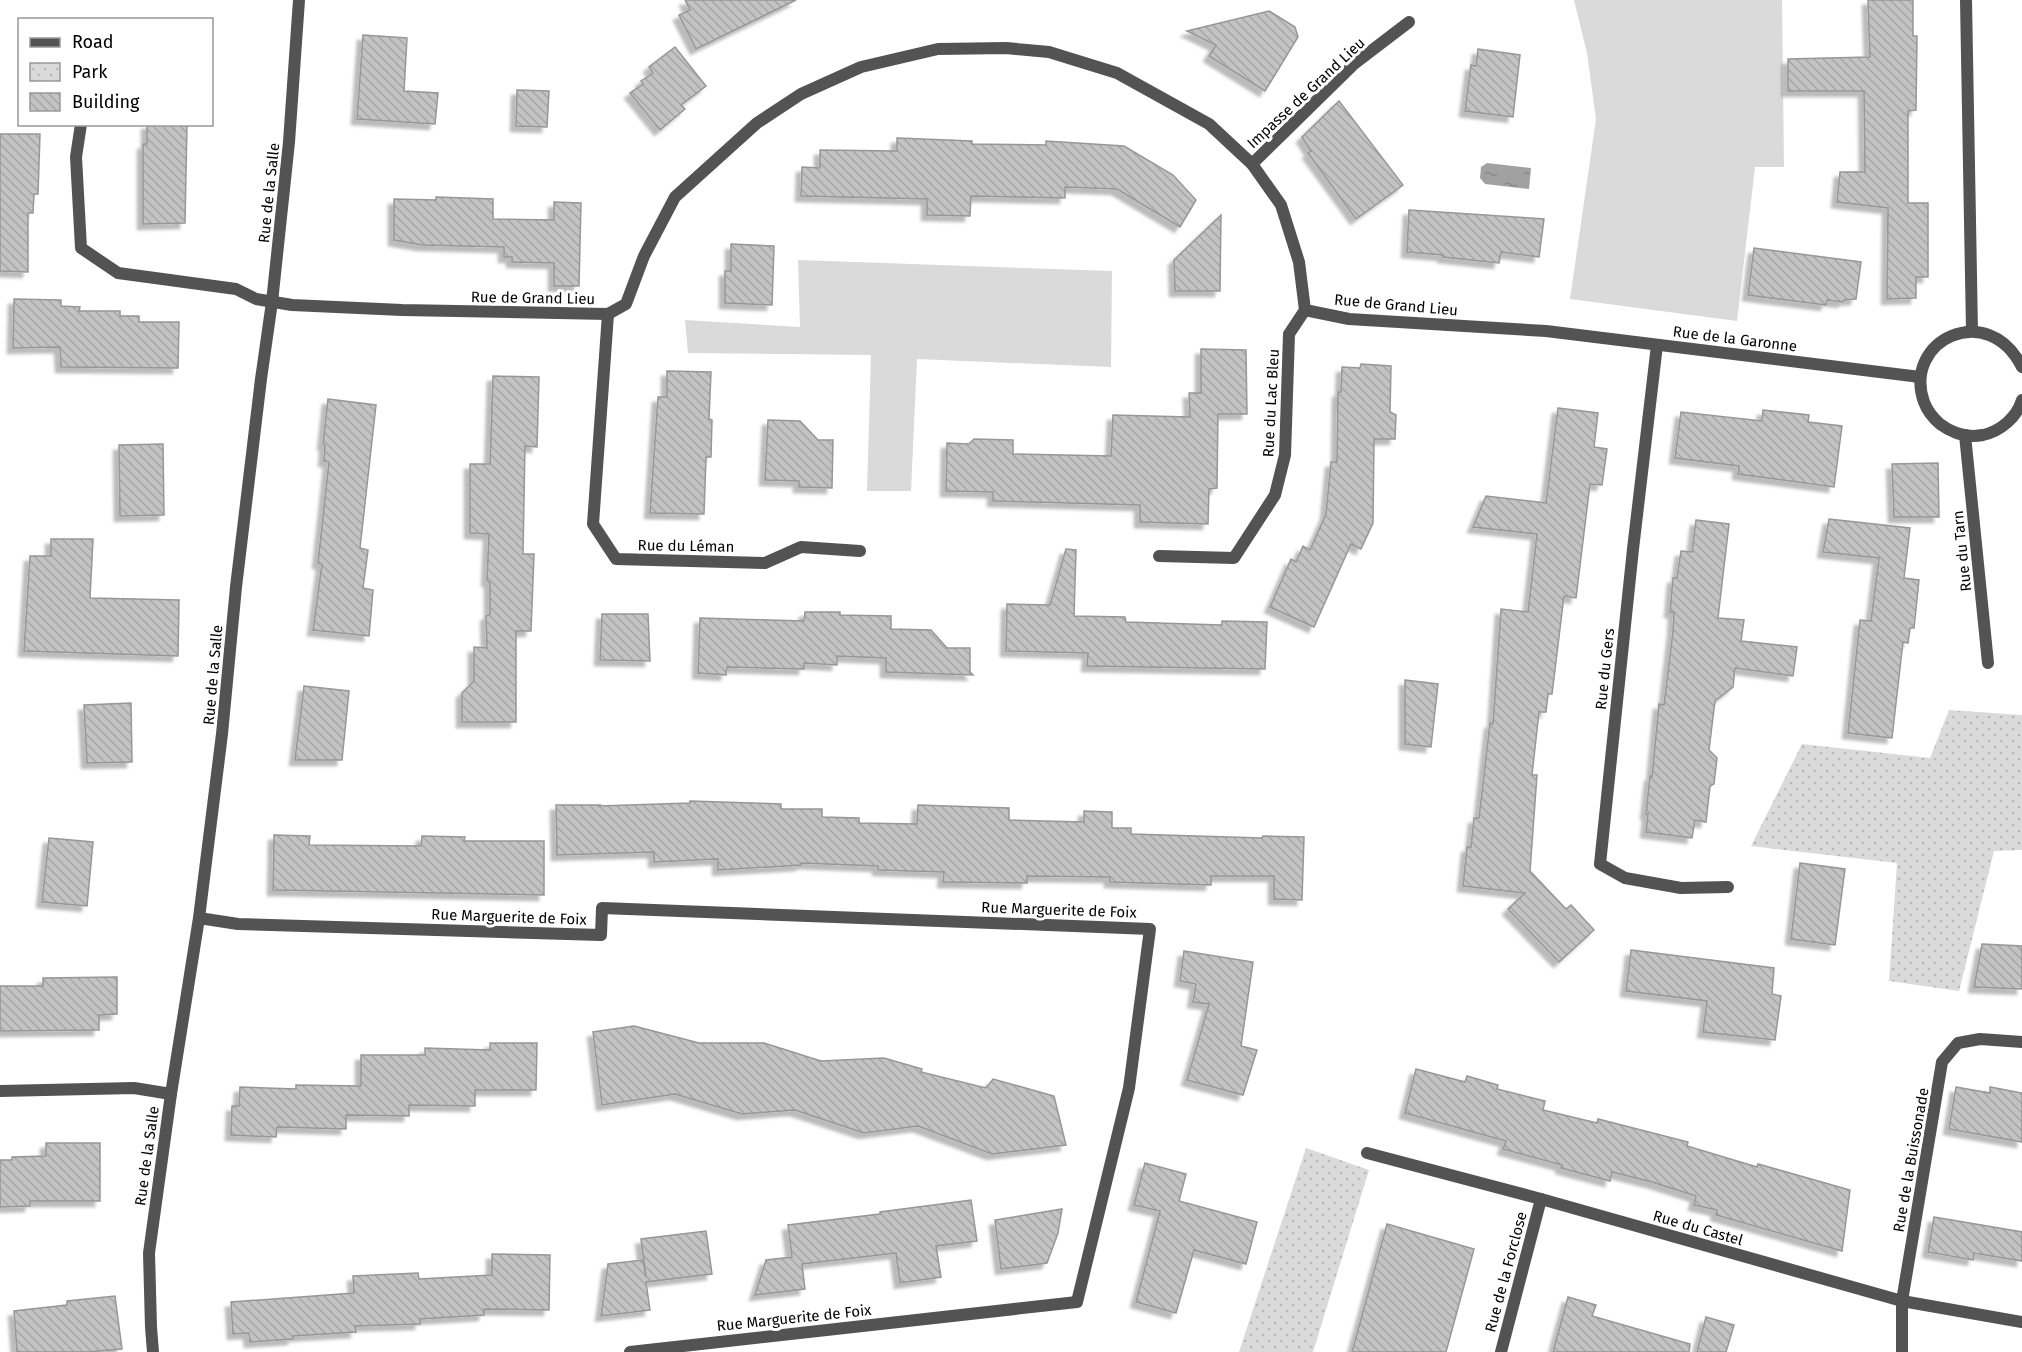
<svg xmlns="http://www.w3.org/2000/svg" width="2022" height="1352" viewBox="0 0 2022 1352" font-family="'Fira Sans',sans-serif">
<defs>
<pattern id="park-dots" width="8" height="8" patternUnits="userSpaceOnUse" patternTransform="scale(1.5)"><rect width="8" height="8" fill="#dadada"/><path d="M2 2h.1M6 6h.1" fill="none" stroke="#b9b9b9" stroke-width="1.8" stroke-linecap="round"/></pattern>
<pattern id="water-ripples" width="26" height="14" patternUnits="userSpaceOnUse" patternTransform="scale(1.5)"><rect width="26" height="14" fill="#a1a1a1"/><path d="M2 4q2-2 4 0t4 0M15 11q2-2 4 0t4 0" fill="none" stroke="#898989"/></pattern>
<pattern id="building-back-hatch" width="6" height="6" patternUnits="userSpaceOnUse" patternTransform="scale(1.5)"><rect width="6" height="6" fill="#c3c3c3"/><path d="M-1 5l2 2M0 0l6 6M5-1l2 2" fill="none" stroke="#a6a6a6"/></pattern>
<filter id="shadow"><feDropShadow dx="-5.5" dy="5.5" stdDeviation="1.5" flood-color="#0004"/></filter>
</defs>
<rect width="100%" height="100%" fill="#fff"/>
<g fill="#dadada">
<polygon points="1574,0 1782,0 1784,167 1755,167 1737,321 1570,299 1596,119 1587,53"/>
<polygon points="798,260 1112,271 1111,367 917,359 911,491 867,491 871,355 688,353 685,320 800,327"/>
</g>
<g fill="url(#park-dots)">
<polygon points="1949,710 2022,715 2022,850 1994,851 1959,991 1889,981 1897,863 1751,846 1802,744 1930,758"/>
<polygon points="1306,1148 1369,1170 1313,1352 1239,1352"/>
</g>
<polygon fill="url(#water-ripples)" points="1487,163 1531,168 1529,189 1485,184 1480,178 1481,167"/>
<g fill="url(#building-back-hatch)" stroke="#979797" stroke-width="1.5" filter="url(#shadow)">
<polygon points="685,0 796,0 696,49 679,15 690,10"/>
<polygon points="1868,0 1913,0 1913,36 1917,36 1916,110 1908,111 1908,203 1928,203 1928,277 1916,277 1916,298 1887,299 1888,208 1837,202 1840,172 1865,172 1864,91 1788,91 1788,59 1870,57"/>
<polygon points="1269,11 1295,27 1298,37 1265,91 1209,56 1216,45 1187,31"/>
<polygon points="363,35 407,38 404,91 438,93 435,124 357,119"/>
<polygon points="675,47 706,86 681,105 685,109 660,130 630,93 643,84 641,81 653,73 649,67"/>
<polygon points="1478,49 1520,55 1513,117 1465,111 1471,65 1476,66"/>
<polygon points="517,90 549,91 547,127 516,126"/>
<polygon points="1339,101 1403,185 1356,219 1308,153 1311,151 1302,137"/>
<polygon points="147,124 187,124 185,223 143,224 143,144 147,144"/>
<polygon points="0,134 40,134 38,194 34,194 33,213 28,213 28,272 0,271"/>
<polygon points="897,138 972,141 972,144 1046,145 1046,141 1124,146 1173,175 1196,200 1180,227 1117,189 1065,187 1065,198 971,196 970,216 927,215 927,199 801,196 802,167 820,168 820,150 897,151"/>
<polygon points="436,197 493,199 493,219 554,220 554,202 581,203 579,286 554,286 554,263 512,262 512,257 504,257 504,247 423,245 394,240 394,199 436,200"/>
<polygon points="1409,210 1544,219 1539,257 1501,252 1499,263 1443,257 1443,255 1407,252"/>
<polygon points="1221,215 1220,291 1175,291 1174,260"/>
<polygon points="731,244 774,246 772,305 725,303 725,271 731,271"/>
<polygon points="1754,248 1861,262 1856,299 1844,300 1843,302 1827,300 1826,305 1748,295"/>
<polygon points="14,299 61,300 61,306 80,307 79,311 120,311 120,316 139,316 139,322 179,322 178,368 61,367 60,347 13,348"/>
<polygon points="1201,349 1246,350 1247,414 1218,414 1217,488 1209,489 1208,524 1140,522 1140,505 993,501 993,492 946,491 947,443 969,444 974,439 1013,440 1013,454 1111,456 1113,415 1190,417 1189,393 1201,393"/>
<polygon points="1361,364 1391,366 1390,412 1396,415 1395,439 1374,439 1373,523 1361,549 1351,544 1314,627 1270,607 1291,559 1296,562 1303,546 1310,550 1326,514 1331,462 1337,462 1338,392 1341,392 1342,367 1360,368"/>
<polygon points="667,371 711,372 709,419 712,420 711,457 706,457 704,514 650,513 658,397 667,397"/>
<polygon points="493,376 539,377 537,447 525,446 523,554 534,554 531,631 516,631 516,722 462,722 462,693 474,681 474,647 487,648 486,616 490,614 490,583 487,580 489,534 470,533 470,464 490,464"/>
<polygon points="328,399 376,405 360,548 368,550 363,588 373,590 369,636 313,630 322,564 318,563 329,462 324,461 325,445 323,444"/>
<polygon points="1558,408 1598,413 1594,447 1607,449 1602,485 1590,484 1576,598 1564,596 1552,694 1548,694 1546,712 1539,712 1532,775 1537,775 1530,871 1566,909 1571,905 1594,930 1559,962 1508,909 1525,893 1463,886 1467,847 1471,847 1474,818 1479,818 1490,723 1493,724 1501,609 1528,612 1537,534 1473,527 1486,496 1546,503"/>
<polygon points="1763,410 1809,415 1808,422 1842,426 1834,487 1738,474 1739,466 1675,458 1681,412 1762,421"/>
<polygon points="768,420 800,421 818,440 833,440 832,488 799,487 799,481 765,480"/>
<polygon points="163,444 164,515 120,516 119,445"/>
<polygon points="1938,463 1939,517 1894,517 1892,464"/>
<polygon points="1829,519 1910,528 1904,578 1919,580 1914,628 1910,628 1908,643 1903,642 1892,738 1848,733 1860,620 1871,621 1879,558 1823,552"/>
<polygon points="1696,520 1729,524 1718,618 1744,620 1741,641 1797,647 1793,676 1735,668 1733,687 1715,701 1709,750 1717,758 1714,784 1710,786 1706,822 1695,820 1692,838 1646,832 1648,814 1646,814 1650,776 1652,777 1659,704 1664,705 1673,631 1674,612 1670,612 1673,578 1677,578 1681,551 1692,552"/>
<polygon points="51,539 93,539 90,598 179,600 178,656 24,651 30,556 51,556"/>
<polygon points="1066,549 1076,550 1074,616 1125,617 1126,622 1222,625 1222,621 1267,622 1265,669 1087,666 1088,653 1006,651 1007,604 1050,605"/>
<polygon points="805,612 840,612 840,615 891,616 891,629 931,630 947,648 970,648 970,672 973,675 886,672 886,658 837,656 837,665 804,663 804,669 727,667 726,675 698,673 700,618 804,621"/>
<polygon points="602,614 648,614 650,661 600,660"/>
<polygon points="1405,680 1438,684 1431,747 1405,744"/>
<polygon points="304,686 349,691 342,760 295,760"/>
<polygon points="131,703 132,762 87,763 84,705"/>
<polygon points="690,801 781,804 781,809 822,809 822,817 859,818 859,823 917,824 918,805 1009,808 1009,820 1084,822 1084,811 1112,812 1112,828 1131,828 1131,834 1262,838 1263,836 1304,837 1302,900 1274,899 1274,876 1211,876 1211,885 1110,882 1110,877 1027,876 1027,883 943,882 944,872 878,870 878,866 801,863 801,865 718,870 718,859 654,862 654,852 557,855 556,805 600,805 599,806 690,803"/>
<polygon points="274,835 310,836 309,845 421,846 422,836 465,837 464,841 544,841 544,895 273,890"/>
<polygon points="49,838 93,842 87,906 42,902"/>
<polygon points="1800,863 1845,869 1835,945 1791,939"/>
<polygon points="1982,944 2022,946 2022,989 1974,987"/>
<polygon points="1631,950 1774,968 1772,994 1781,996 1775,1040 1703,1032 1707,1001 1626,991"/>
<polygon points="1184,951 1253,962 1241,1046 1257,1050 1243,1095 1187,1080 1209,1004 1193,1002 1196,984 1180,981"/>
<polygon points="117,977 117,1014 99,1015 99,1030 0,1031 0,986 43,986 43,978"/>
<polygon points="634,1026 699,1043 764,1043 821,1061 884,1058 922,1069 921,1072 986,1088 993,1079 1054,1096 1066,1145 992,1154 918,1126 864,1133 795,1110 742,1114 675,1094 602,1105 593,1032"/>
<polygon points="490,1043 537,1043 536,1090 475,1090 475,1106 409,1105 409,1116 346,1115 346,1129 277,1127 276,1137 231,1135 232,1106 239,1106 240,1087 296,1089 296,1085 361,1086 361,1055 425,1055 425,1048 490,1050"/>
<polygon points="1416,1069 1465,1082 1467,1076 1498,1085 1497,1089 1545,1101 1543,1110 1597,1123 1598,1119 1688,1142 1687,1146 1757,1167 1758,1164 1850,1190 1842,1251 1716,1215 1717,1210 1694,1205 1696,1196 1652,1182 1612,1172 1610,1181 1561,1168 1562,1165 1503,1149 1506,1141 1405,1113"/>
<polygon points="1956,1087 1990,1093 1990,1087 2022,1093 2022,1142 1949,1129"/>
<polygon points="46,1143 100,1143 100,1201 30,1201 30,1206 0,1207 0,1160 12,1160 12,1157 46,1156"/>
<polygon points="1145,1163 1186,1174 1179,1201 1257,1222 1246,1264 1194,1250 1176,1313 1136,1302 1160,1211 1134,1205"/>
<polygon points="971,1200 977,1241 936,1246 941,1277 900,1283 896,1253 802,1264 805,1289 755,1295 766,1260 792,1257 788,1225 880,1214 880,1212"/>
<polygon points="1062,1209 1058,1233 1047,1263 1001,1269 995,1220"/>
<polygon points="1934,1217 2022,1232 2022,1261 1974,1253 1973,1260 1928,1252"/>
<polygon points="1387,1224 1474,1249 1446,1352 1352,1352"/>
<polygon points="706,1231 712,1274 646,1282 650,1310 601,1316 608,1264 643,1260 646,1277 641,1239"/>
<polygon points="492,1254 550,1255 549,1310 484,1309 484,1315 420,1319 420,1324 355,1326 356,1332 293,1336 293,1339 250,1342 249,1333 233,1334 231,1302 354,1293 353,1276 418,1273 419,1279 492,1275"/>
<polygon points="115,1296 122,1349 87,1352 17,1352 14,1311 67,1305 67,1301"/>
<polygon points="1568,1297 1596,1305 1592,1316 1690,1344 1689,1352 1553,1352"/>
<polygon points="1706,1317 1734,1325 1726,1352 1697,1352"/>
</g>
<g fill="none" stroke-linecap="round" stroke-linejoin="round">
<g stroke="#535353" stroke-width="12">
<polyline points="1966,0 1972,331"/>
<polyline points="81,124 76,157 81,248 118,273 236,289 256,299 292,305 402,310 608,314 626,304 644,256 675,197 757,123 801,94 861,67 938,49 1006,48 1049,52 1117,73 1209,124 1252,164 1281,205 1299,262 1305,310 1349,319 1546,331 1920,377"/>
<polyline points="1252,164 1354,64 1409,22"/>
<polyline points="608,314 593,524 616,559 765,563 801,547 860,551"/>
<polyline points="1657,345 1633,549 1600,864 1625,878 1681,888 1728,887"/>
<path d="M2022,367C1988,299 1902,340 1924,402C1927,410 1933,418 1940,424C1952,433 1967,438 1983,435C2001,431 2017,417 2022,400"/>
<polyline points="1965,435 1988,663"/>
<polyline points="1159,556 1234,558 1275,495 1285,455 1289,334 1305,310"/>
<polyline points="199,918 238,924 601,935 602,908 1150,929 1129,1088 1077,1302 630,1352"/>
<polyline points="0,1091 134,1088 171,1094"/>
<polyline points="1367,1153 1541,1199 1902,1301 2022,1322"/>
<polyline points="153,1352 151,1327 149,1253 171,1094 199,918 222,734 236,587 261,379 272,302 289,142 299,0"/>
<polyline points="1501,1352 1541,1199"/>
<polyline points="1902,1352 1902,1301 1942,1062 1958,1043 1980,1039 2022,1042"/>
</g>
</g>
<g text-anchor="middle" dominant-baseline="central" stroke-width="6" stroke-linejoin="round" paint-order="stroke">
<g font-size="15" fill="#000" stroke="#fff">
<text transform="translate(1306 93) rotate(-43)">Impasse de Grand Lieu</text>
<text transform="translate(269 193) rotate(-84)">Rue de la Salle</text>
<text transform="translate(533 298) rotate(1)">Rue de Grand Lieu</text>
<text transform="translate(1396 305) rotate(5)">Rue de Grand Lieu</text>
<text transform="translate(1735 339) rotate(7)">Rue de la Garonne</text>
<text transform="translate(1271 403) rotate(-87)">Rue du Lac Bleu</text>
<text transform="translate(686 546) rotate(1)">Rue du Léman</text>
<text transform="translate(1962 551) rotate(-96)">Rue du Tarn</text>
<text transform="translate(1605 669) rotate(-84)">Rue du Gers</text>
<text transform="translate(213 675) rotate(-85)">Rue de la Salle</text>
<text transform="translate(1059 910) rotate(2)">Rue Marguerite de Foix</text>
<text transform="translate(509 917) rotate(2)">Rue Marguerite de Foix</text>
<text transform="translate(147 1156) rotate(-82)">Rue de la Salle</text>
<text transform="translate(1911 1160) rotate(-80)">Rue de la Buissonade</text>
<text transform="translate(1698 1228) rotate(16)">Rue du Castel</text>
<text transform="translate(1506 1272) rotate(-75)">Rue de la Forclose</text>
<text transform="translate(794 1318) rotate(-6)">Rue Marguerite de Foix</text>
</g>
</g>
<rect x="18" y="18" width="195" height="108" fill="#ffffff" stroke="#999999" stroke-width="1.5"/>
<rect x="30" y="38" width="30" height="9" fill="#535353" stroke="#999999" stroke-width="1.5"/>
<text x="72" y="48" font-size="18" fill="#000000">Road</text>
<rect x="30" y="63" width="30" height="18" fill="url(#park-dots)" stroke="#999999" stroke-width="1.5"/>
<text x="72" y="78" font-size="18" fill="#000000">Park</text>
<rect x="30" y="93" width="30" height="18" fill="url(#building-back-hatch)" stroke="#999999" stroke-width="1.5"/>
<text x="72" y="108" font-size="18" fill="#000000">Building</text>
</svg>
